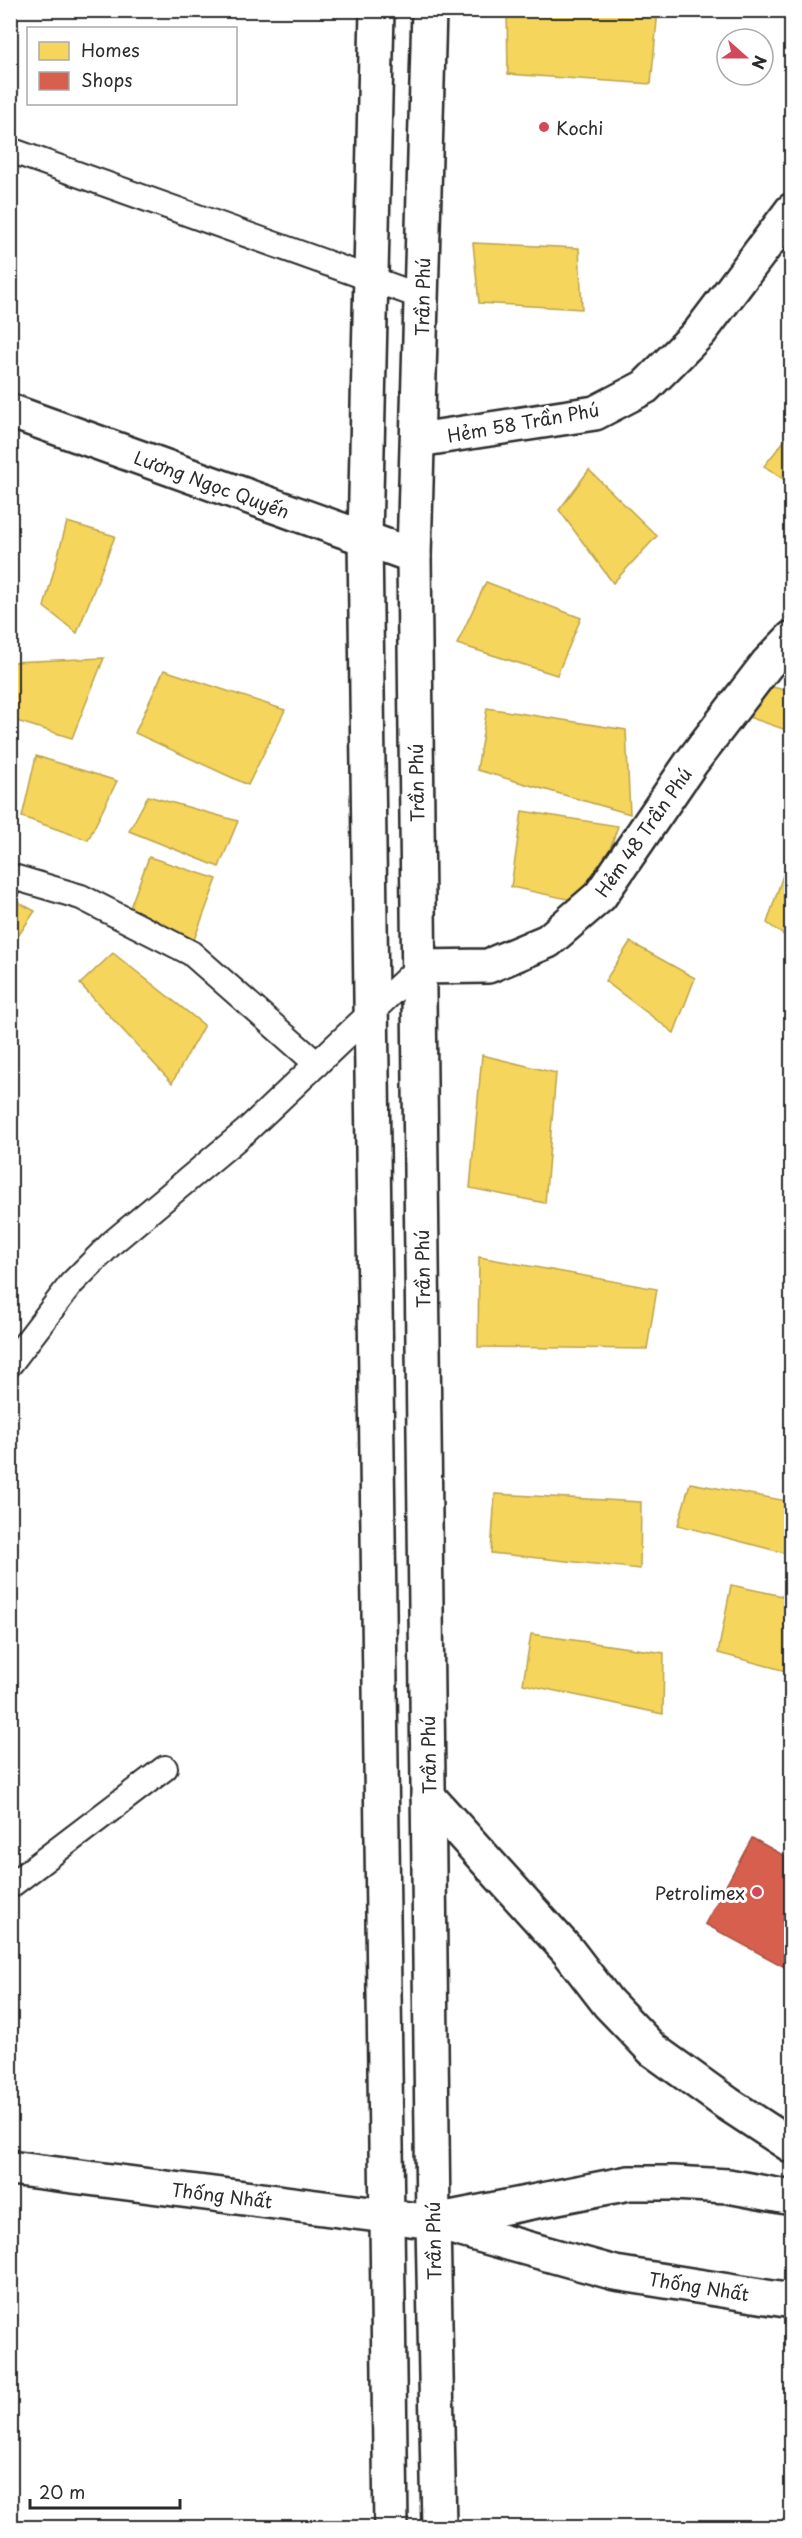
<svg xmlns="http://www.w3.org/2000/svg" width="802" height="2538" viewBox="0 0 802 2538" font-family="'Playpen Sans',sans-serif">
<rect width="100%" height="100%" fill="#fff"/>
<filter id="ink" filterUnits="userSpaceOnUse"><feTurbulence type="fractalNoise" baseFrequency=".0167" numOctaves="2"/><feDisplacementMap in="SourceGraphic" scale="12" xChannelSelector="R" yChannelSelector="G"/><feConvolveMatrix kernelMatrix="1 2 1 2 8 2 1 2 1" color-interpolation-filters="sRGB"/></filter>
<g filter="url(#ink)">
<g fill="#f6d55c" stroke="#b9a24d" stroke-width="1.5">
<polygon points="507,10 658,10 651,84 508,74"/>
<polygon points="473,243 579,248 582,309 479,303"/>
<polygon points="792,431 792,485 764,466"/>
<polygon points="589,470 657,536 613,583 559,510"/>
<polygon points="67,522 115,536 77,633 44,607"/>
<polygon points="486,582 581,618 557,675 457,644"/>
<polygon points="104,658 72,738 10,719 10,662"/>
<polygon points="164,670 285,710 248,785 135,733"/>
<polygon points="758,683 792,692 792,732 740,714"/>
<polygon points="487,708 626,730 630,814 477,770"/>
<polygon points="36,756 117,781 88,840 22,817"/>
<polygon points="148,796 238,821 219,867 129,831"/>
<polygon points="522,811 618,826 591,904 511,887"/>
<polygon points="149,857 217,879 192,945 126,918"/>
<polygon points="784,872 792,877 792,941 767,923"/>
<polygon points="10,898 35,911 10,948"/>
<polygon points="630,942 695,978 674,1033 605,981"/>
<polygon points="113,953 204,1025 172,1083 80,984"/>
<polygon points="482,1055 556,1073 545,1203 470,1188"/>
<polygon points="479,1257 657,1289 647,1349 478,1347"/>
<polygon points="690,1483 792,1502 792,1555 678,1525"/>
<polygon points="495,1494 641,1502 640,1569 491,1553"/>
<polygon points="731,1585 792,1598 790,1672 718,1653"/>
<polygon points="531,1634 664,1653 663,1714 523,1684"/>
</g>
<polygon fill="#d6604d" stroke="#a35043" stroke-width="1.5" points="752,1838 792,1860 792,1971 705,1924"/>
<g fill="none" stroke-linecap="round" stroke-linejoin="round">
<g stroke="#2b2b2b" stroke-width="28">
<g id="service">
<polyline points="10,150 422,297"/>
<polyline points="10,876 81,897 191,953 317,1064"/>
<polyline points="10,1364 71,1284 113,1242 246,1131 419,967"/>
<polyline points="10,1886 165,1768"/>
</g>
</g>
<g stroke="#2b2b2b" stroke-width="38">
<g id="minor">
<polyline points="10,411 414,556"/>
<polyline points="418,440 595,413 645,387 700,332 792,210"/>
<polyline points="419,967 488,966 548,941 600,896 691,763 767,664 792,638"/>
</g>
</g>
<g stroke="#2b2b2b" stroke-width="38">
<g id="secondary">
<polyline points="377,10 365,538 391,2528"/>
<polyline points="429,10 414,556 433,2222 439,2528"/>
<polyline points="428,1796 568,1951 608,2003 653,2050 728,2104 792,2146"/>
</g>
</g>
<g stroke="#2b2b2b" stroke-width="38">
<g id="primary">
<polyline points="10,2168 433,2222 615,2273 792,2301"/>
<polyline points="440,2220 629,2183 673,2183 728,2186 792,2198"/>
</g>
</g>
<use href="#service" stroke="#fff" stroke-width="24"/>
<use href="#minor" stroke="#fff" stroke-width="33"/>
<use href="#secondary" stroke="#fff" stroke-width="33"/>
<use href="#primary" stroke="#fff" stroke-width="33"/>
</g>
</g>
<g fill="#d1495b" stroke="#fff" stroke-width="2">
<circle cx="544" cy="127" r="6"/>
<circle cx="757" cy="1892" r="6"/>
</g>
<g text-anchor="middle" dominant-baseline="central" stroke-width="6" stroke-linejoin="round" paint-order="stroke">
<g font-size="18" fill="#2b2b2b" stroke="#fff" text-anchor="start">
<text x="556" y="127">Kochi</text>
<text x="745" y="1892" text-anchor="end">Petrolimex</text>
</g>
<g font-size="18" fill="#2b2b2b" stroke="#fff">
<text transform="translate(422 297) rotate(-89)">Trần Phú</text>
<text transform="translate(523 422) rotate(-10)">Hẻm 58 Trần Phú</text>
<text transform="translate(212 484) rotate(20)">Lương Ngọc Quyến</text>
<text transform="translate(416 783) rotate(-91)">Trần Phú</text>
<text transform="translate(643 832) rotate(-55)">Hẻm 48 Trần Phú</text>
<text transform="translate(422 1269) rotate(-91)">Trần Phú</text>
<text transform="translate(428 1755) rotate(-91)">Trần Phú</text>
<text transform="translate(222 2195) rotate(7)">Thống Nhất</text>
<text transform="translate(433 2241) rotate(-91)">Trần Phú</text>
<text transform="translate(699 2286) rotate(9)">Thống Nhất</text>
</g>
</g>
<rect width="802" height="2538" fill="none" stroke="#fff" stroke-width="36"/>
<rect x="18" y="18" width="766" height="2502" fill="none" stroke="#2b2b2b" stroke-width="2" filter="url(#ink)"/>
<rect x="27" y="27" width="210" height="78" fill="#ffffff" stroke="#aaaaaa" stroke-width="1.5"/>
<rect x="39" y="42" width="30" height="18" fill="#f6d55c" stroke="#aaaaaa" stroke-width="1.5"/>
<text x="81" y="57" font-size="18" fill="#2b2b2b">Homes</text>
<rect x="39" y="72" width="30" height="18" fill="#d6604d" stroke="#aaaaaa" stroke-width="1.5"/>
<text x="81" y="87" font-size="18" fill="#2b2b2b">Shops</text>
<g transform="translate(745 57) rotate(111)"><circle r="28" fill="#ffffff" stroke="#aaaaaa" stroke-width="1.5"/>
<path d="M0-4.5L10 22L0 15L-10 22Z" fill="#d1495b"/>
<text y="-9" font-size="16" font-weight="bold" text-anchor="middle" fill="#2b2b2b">N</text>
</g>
<path d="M30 2499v9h150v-9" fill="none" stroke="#2b2b2b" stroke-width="3"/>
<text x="39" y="2499" font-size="18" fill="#2b2b2b" stroke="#ffffff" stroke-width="4.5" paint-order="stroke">20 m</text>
</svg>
